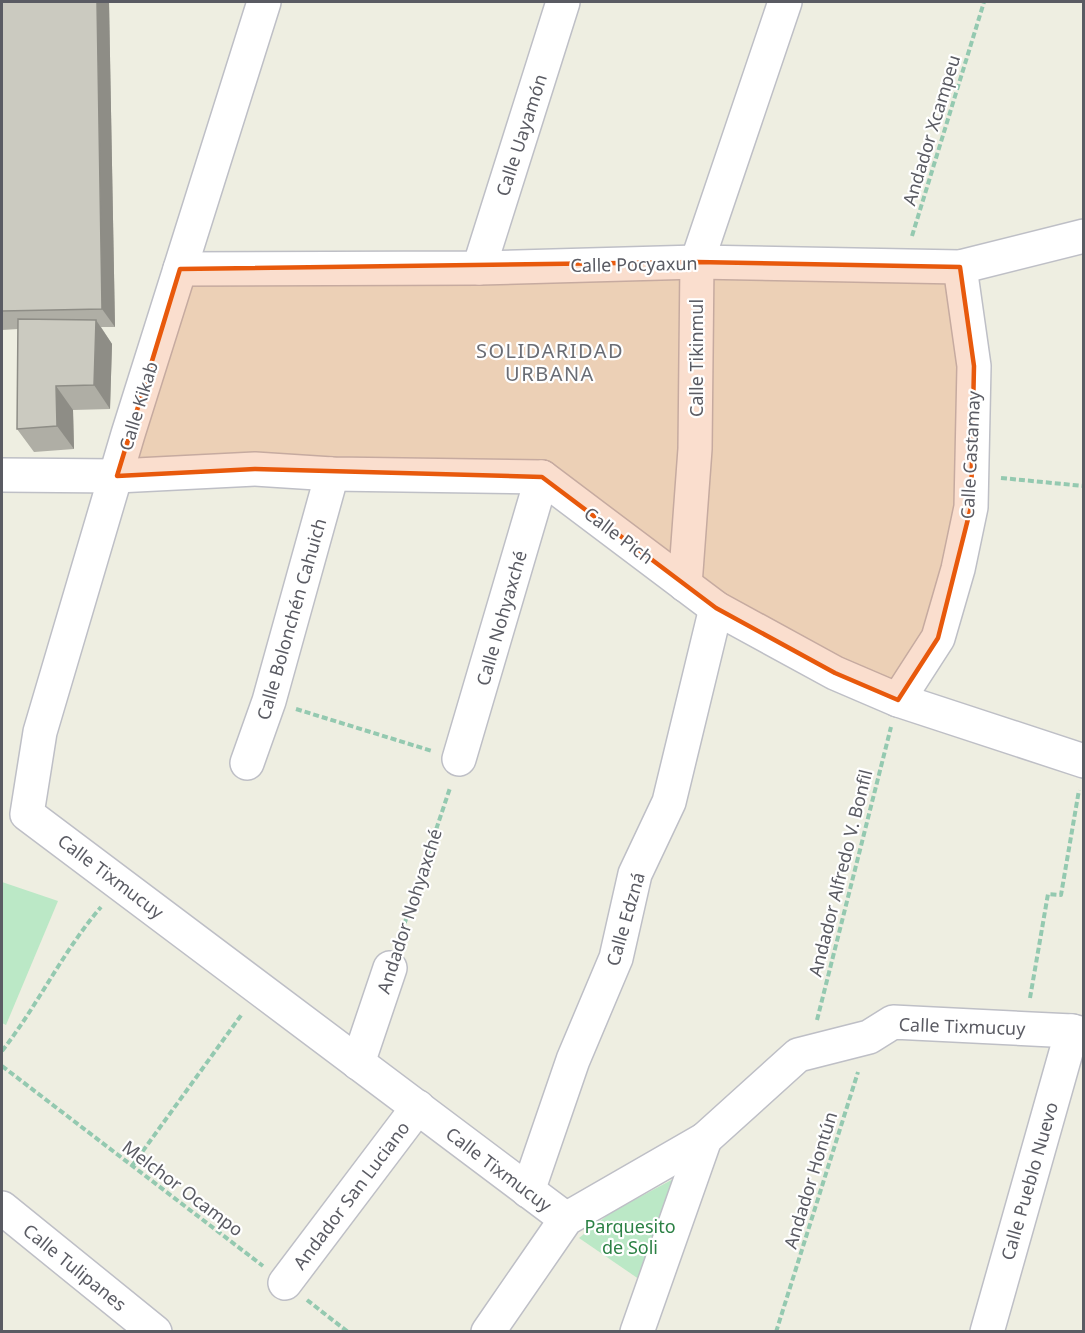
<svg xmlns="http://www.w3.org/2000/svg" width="1085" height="1333" viewBox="0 0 1085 1333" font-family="'Noto Sans',sans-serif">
<rect width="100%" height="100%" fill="#eeeee1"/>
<g fill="#bbe8c6">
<polygon points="2,882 58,901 6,1025 2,1023"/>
<polygon points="677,1177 649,1286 579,1238 610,1213"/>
</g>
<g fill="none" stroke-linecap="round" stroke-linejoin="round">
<g stroke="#bebfc6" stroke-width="36">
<g id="minor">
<polyline points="264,2 128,434 40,732 27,814 566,1219"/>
<polyline points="479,268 563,2"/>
<polyline points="180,269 479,268 697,262 960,267 1084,236"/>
<polyline points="2,475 117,476 255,469 332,474 542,477 716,608 835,673 898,700 1084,761"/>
<polyline points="685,585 695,449 697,262 785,2"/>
<polyline points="898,700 938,638 958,569 971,507 974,366 960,267"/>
<polyline points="459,759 542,477"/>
<polyline points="247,763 269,701 332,474"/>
<polyline points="358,1063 390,968"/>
<polyline points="528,1191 573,1060 616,958 635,874 669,802 716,608"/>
<polyline points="2,1208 155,1332"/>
<polyline points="285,1283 418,1107"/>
<polyline points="488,1332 566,1219 705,1139 798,1055 869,1037 893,1022 1072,1031 1084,1034"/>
<polyline points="637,1332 705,1139"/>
<polyline points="987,1332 1072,1031"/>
</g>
</g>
<g stroke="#94c9b0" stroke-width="4" stroke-dasharray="6 3" stroke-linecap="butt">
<polyline points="912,236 984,2"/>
<polyline points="1001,478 1084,486"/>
<polyline points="296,709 432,751"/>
<polyline points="399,940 450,788"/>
<polyline points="1030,998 1048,894 1061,895 1079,790"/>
<polyline points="817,1020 891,727"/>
<path d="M2,1051C38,1005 63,951 101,907"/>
<polyline points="2,1066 263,1266"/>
<polyline points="132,1166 242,1014"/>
<polyline points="307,1300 348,1332"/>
<polyline points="776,1332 858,1072"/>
</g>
<use href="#minor" stroke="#fff" stroke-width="33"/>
</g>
<polygon fill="#afaea5" points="2,2 109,2 115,327 101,327 112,344 110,409 73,410 74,449 34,452 17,429 18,329 2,330"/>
<g fill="#8e8d86">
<polygon points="97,2 109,2 115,327 102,309"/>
<polygon points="96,320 112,344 110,409 94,385"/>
<polygon points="56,386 73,410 74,449 57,426"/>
</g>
<g fill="#cbcac0" stroke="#8e8d86" stroke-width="1.5">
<polygon points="2,2 97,2 102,309 2,311"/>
<polygon points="18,319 96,320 94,385 56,386 57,426 17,429"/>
</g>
<path fill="#e8590c" fill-opacity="0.2" stroke="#e8590c" stroke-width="4.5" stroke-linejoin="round" d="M697,262L960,267L974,366L971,507L938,638L898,700L835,673L716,608L542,477L255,469L117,476L180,269Z"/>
<g text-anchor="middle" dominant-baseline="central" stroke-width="4.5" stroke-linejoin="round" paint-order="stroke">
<g font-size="18" fill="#5a5b63" stroke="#fff">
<text transform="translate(931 130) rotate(-73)">Andador Xcampeu</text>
<text transform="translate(521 135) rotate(-72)">Calle Uayamón</text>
<text transform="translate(634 264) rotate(-1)">Calle Pocyaxun</text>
<text transform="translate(696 358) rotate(-90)">Calle Tikinmul</text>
<text transform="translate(138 406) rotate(-73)">Calle Kikab</text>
<text transform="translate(970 455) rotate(-87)">Calle Castamay</text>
<text transform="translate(619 535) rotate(37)">Calle Pich</text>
<text transform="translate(501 618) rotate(-74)">Calle Nohyaxché</text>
<text transform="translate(291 619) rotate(-74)">Calle Bolonchén Cahuich</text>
<text transform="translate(840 873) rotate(-76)">Andador Alfredo V. Bonfil</text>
<text transform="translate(111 876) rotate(37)">Calle Tixmucuy</text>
<text transform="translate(409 911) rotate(-72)">Andador Nohyaxché</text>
<text transform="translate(625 919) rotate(-74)">Calle Edzná</text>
<text transform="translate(962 1026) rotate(2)">Calle Tixmucuy</text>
<text transform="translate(499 1169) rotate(37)">Calle Tixmucuy</text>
<text transform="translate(810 1180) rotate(-73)">Andador Hontún</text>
<text transform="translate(1029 1181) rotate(-74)">Calle Pueblo Nuevo</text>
<text transform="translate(183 1188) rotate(37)">Melchor Ocampo</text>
<text transform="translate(351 1195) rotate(-53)">Andador San Luciano</text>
<text transform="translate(75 1267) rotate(39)">Calle Tulipanes</text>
</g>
<g font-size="18" fill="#2c8145" stroke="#fff">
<text x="630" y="1226">Parquesito<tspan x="630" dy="21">de Soli</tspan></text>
</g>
<g font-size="20" letter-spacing="1.5" fill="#6a6d75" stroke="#fff">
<text x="550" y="350">SOLIDARIDAD<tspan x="550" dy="23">URBANA</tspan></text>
</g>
</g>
<rect width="1085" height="1333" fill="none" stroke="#5a5b63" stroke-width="6"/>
</svg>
